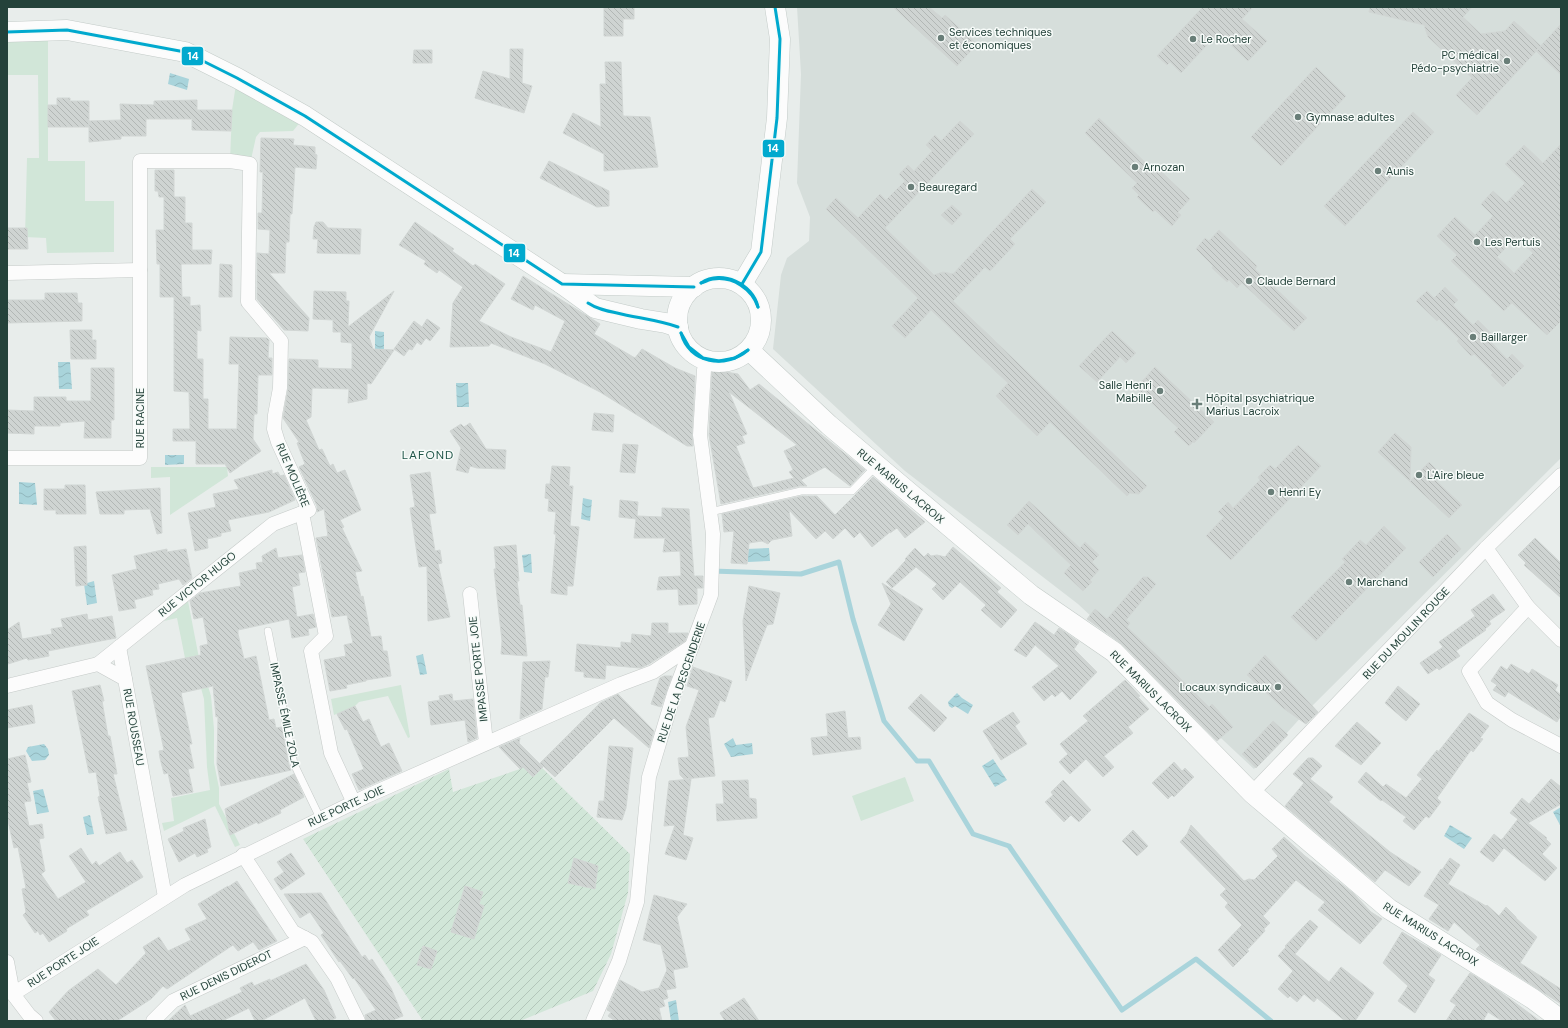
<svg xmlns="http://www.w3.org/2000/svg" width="1568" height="1028" viewBox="0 0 1568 1028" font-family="'DM Sans',sans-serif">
<defs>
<pattern id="garden-furrows" width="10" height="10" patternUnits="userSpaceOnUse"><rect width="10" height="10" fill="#d1e6d8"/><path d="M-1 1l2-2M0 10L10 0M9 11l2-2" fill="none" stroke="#b3c6ba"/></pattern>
<pattern id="water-waves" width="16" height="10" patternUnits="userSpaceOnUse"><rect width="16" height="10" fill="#a9d4db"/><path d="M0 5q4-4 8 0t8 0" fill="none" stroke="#91b7bd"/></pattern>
<pattern id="building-back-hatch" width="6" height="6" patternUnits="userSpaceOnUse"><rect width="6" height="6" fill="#cfd4d2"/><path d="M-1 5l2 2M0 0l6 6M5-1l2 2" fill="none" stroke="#b2b7b5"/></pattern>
</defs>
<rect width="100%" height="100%" fill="#e8edeb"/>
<polygon fill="#d6dedb" points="797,7 1561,7 1561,458 1304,714 1254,769 1078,604 905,471 773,349 781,275 787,258 809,241 810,217 797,183 801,74"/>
<g fill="#d1e6d8">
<polygon points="48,31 48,161 85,161 85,201 114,201 114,252 47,253 46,238 25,237 27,158 39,158 38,75 7,75 7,32"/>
<polygon points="237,78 305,116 293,131 260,132 256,137 250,164 230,161 232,110"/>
<polygon points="151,467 227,467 228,476 170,515 170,477 151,478"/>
<polygon points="188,601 198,653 211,696 214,729 214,763 219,788 219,804 240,845 235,847 215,806 164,831 162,823 174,821 171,798 210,790 207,767 204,699 198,677 185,658 177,618 164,621"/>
<polygon points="401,685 410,737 408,738 388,696 359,702 355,706 334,715 331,699"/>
<polygon points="905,777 914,801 861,821 852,796"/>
</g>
<polygon fill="url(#garden-furrows)" points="532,758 630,854 628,893 611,954 593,991 520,1021 423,1021 303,839 449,769 453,792 520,769"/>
<g fill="url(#water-waves)">
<polygon points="170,73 189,79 187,90 168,84"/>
<polygon points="375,331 384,332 384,350 375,350"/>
<polygon points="58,362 70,362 72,389 59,389"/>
<polygon points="456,383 468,383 469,407 457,407"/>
<polygon points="165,455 184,455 184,464 165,465"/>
<polygon points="19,482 35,483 37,505 19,504"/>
<polygon points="583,498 592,500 590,521 581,519"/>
<polygon points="769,548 770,561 748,562 746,549"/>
<polygon points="531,554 532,573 524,572 522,555"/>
<polygon points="94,581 97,603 87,605 84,584"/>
<polygon points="423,654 427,674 420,675 416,656"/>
<polygon points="957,693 962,698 973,705 968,714 955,706 952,708 949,706 948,702"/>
<polygon points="733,738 736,745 752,743 753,754 731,757 724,744"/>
<polygon points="44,744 48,749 49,755 45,760 32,761 26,751 28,747"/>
<polygon points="993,759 1007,780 995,787 982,766"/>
<polygon points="43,789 49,812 37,814 33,791"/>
<polygon points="1561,807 1561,825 1560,825 1553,812"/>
<polygon points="90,815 94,834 87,835 83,817"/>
<polygon points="1450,825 1472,838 1464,849 1444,836"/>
<polygon points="676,1000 679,1021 671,1021 668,1002"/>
</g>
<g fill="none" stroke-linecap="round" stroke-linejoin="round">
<polyline stroke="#a9d4db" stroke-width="5" points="712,571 801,574 839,562 853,619 884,721 917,761 929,761 973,834 1009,846 1122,1010 1196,959 1271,1021"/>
</g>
<g fill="url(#building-back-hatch)" stroke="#d1d6d4" fill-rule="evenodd">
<polygon points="604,7 634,7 634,19 623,19 623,36 604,36"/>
<polygon points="893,7 929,7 942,18 945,15 977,44 957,66"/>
<polygon points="1203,7 1253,7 1242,19 1267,41 1248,61 1218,33 1181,73 1170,62 1167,65 1157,56"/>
<polygon points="1370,7 1472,7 1463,17 1481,34 1505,31 1514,21 1541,46 1477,115 1456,95 1472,78 1428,37 1424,25 1369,12"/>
<polygon points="1561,24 1561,75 1536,51"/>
<polygon points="510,49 523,49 522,83 532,86 524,113 475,98 483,71 510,79"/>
<polygon points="414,50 432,50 432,63 413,63"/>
<polygon points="605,62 621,62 623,116 650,117 658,167 604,171 604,154 563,133 573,113 601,127 600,84 606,84"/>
<polygon points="1316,67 1346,96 1281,166 1251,137"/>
<polygon points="57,98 70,98 70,101 89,101 89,127 48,127 48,105 57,105"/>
<polygon points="197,100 197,110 232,110 231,131 192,130 192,119 146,119 146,136 121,136 121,139 89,142 89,121 121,120 120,104 154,105 154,101"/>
<polygon points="1413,112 1434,132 1345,226 1324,206"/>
<polygon points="1099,118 1151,168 1154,165 1190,199 1178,212 1181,215 1172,226 1155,210 1153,212 1137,197 1139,195 1132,188 1137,183 1085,133"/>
<polygon points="960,121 974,134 885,228 934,275 943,272 953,274 1032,189 1046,202 1010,239 1015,244 990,271 985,267 953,301 1147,486 1139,494 1130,493 1127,496 1050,422 1037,436 996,396 1008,383 931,310 905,338 892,326 918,298 826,209 836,198 858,218 880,194 886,200 905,181 899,174 908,165 914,171 932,151 926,145 935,135 941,141"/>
<polygon points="261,138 294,139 293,145 315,147 315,154 317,155 316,169 295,167 292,214 290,214 289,242 286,242 285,273 269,273 309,318 308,331 284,330 257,299 257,253 269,254 270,230 258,229 258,213 262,213 263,172 260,172"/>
<path d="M1561,144V321L1547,335L1512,303L1504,311L1451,261L1457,255L1437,236L1455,217L1475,235L1493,216L1481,204L1493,191L1506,203L1525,183L1505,164L1524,145L1543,163ZM1516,237L1533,253L1514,273L1497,257Z"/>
<polygon points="549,161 609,191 609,206 597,207 540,178"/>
<polygon points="155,170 174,170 174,197 185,197 185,223 192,223 192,250 212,250 211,264 181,264 182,297 190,297 190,306 200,305 201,331 197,330 197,359 203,359 203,399 208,399 208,429 237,429 239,364 229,364 230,337 267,338 269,340 268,358 272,358 272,375 258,375 257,414 254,414 253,439 261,451 230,473 225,464 196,464 196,441 173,441 173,429 190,429 189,392 174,391 174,297 160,297 160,264 157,264 156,230 164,230 164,197 159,197 158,191 155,191"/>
<polygon points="952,205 962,214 952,225 941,215"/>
<polygon points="316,222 323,222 328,228 361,229 360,254 317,253 318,239 313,239 314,227"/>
<polygon points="415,222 454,249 452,251 473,266 475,264 505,284 479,321 511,337 551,352 565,321 535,305 533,310 511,299 523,276 600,324 594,334 635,358 642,349 675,368 695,376 692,435 693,446 687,446 600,392 545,364 491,343 489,346 450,347 453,303 463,287 439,270 437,273 424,264 426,261 399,245"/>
<polygon points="7,228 27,228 28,249 7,249"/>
<polygon points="1219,230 1257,266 1255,269 1307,318 1294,331 1242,283 1237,288 1229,280 1227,282 1212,268 1213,266 1196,249 1205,238 1209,241"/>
<polygon points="220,264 232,265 232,297 219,297"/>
<polygon points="1445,287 1458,300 1453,305 1473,325 1478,320 1492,334 1488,339 1507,359 1512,354 1524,366 1503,387 1491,375 1493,373 1474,354 1471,356 1457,341 1459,339 1439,319 1437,321 1416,301 1427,291 1434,298"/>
<polygon points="314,291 346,292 346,301 349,301 348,327 394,291 369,337 373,349 394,350 371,384 367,383 367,399 348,403 349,389 312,388 311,417 306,420 319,450 322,449 330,466 333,464 337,473 345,470 361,510 340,520 344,527 342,528 362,571 355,572 361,597 363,596 371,637 381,636 383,651 387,651 391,676 366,680 366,681 346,685 347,688 330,691 324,660 346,656 344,645 353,643 347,615 332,617 322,569 316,538 328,536 324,509 317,512 317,506 299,467 305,464 297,443 299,442 283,418 288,389 289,359 318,360 318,368 352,369 352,343 341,342 341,332 333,332 333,320 313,319"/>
<polygon points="45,293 77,293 78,303 82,303 82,321 7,323 7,300 45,300"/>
<polygon points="427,319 440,328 430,341 426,338 421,345 417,342 412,350 409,349 404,356 394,349 414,321 422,327"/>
<polygon points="70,330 92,330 92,340 96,340 96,359 71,359"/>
<polygon points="1112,331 1136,353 1126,363 1120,357 1097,382 1079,366"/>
<path d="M718,367L719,371L738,374L750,390L759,384L865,470L850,486L825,467L801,480L807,486H800L721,504L709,435L712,372L713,370H716ZM729,392L797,445L784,451L793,470L789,472L794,478L753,488L736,446L745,443L742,436L747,434Z"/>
<polygon points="1155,367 1214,422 1194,443 1193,442 1189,446 1174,432 1178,428 1136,388"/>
<polygon points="91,368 114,368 114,420 111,420 111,438 84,438 85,421 60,423 60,426 34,426 34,434 7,433 7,410 34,411 34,397 66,397 66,401 91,401"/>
<polygon points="594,413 614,415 613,432 592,430"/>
<polygon points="470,423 486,449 506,450 505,469 477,468 470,466 468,473 456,470 461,448 450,431 461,424 464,427"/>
<polygon points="1395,433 1411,447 1410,481 1429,462 1439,472 1433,478 1462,505 1449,518 1378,452"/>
<polygon points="623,444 638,445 635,473 620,472"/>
<polygon points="1298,445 1321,466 1231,560 1206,536 1224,517 1218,512 1228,502 1233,508 1260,480 1258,477 1270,465 1275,469"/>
<polygon points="552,466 570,467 569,486 573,486 570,526 579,527 573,586 567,586 567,595 551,593 556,534 554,534 556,512 548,511 549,499 545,498 546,484 550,484"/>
<polygon points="272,470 272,474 278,472 280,476 284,475 295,500 269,512 228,520 231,531 221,533 221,536 207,539 208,548 195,551 188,513 216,507 213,494 239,489 234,480"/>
<polygon points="430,472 436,513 429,514 435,551 440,550 442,563 438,564 450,617 428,621 427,566 419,567 410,508 415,507 410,475"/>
<polygon points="873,477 925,522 905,538 897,528 890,533 890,532 872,547 860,532 854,538 845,528 833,539 825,531 816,539 789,510 792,536 772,540 768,544 762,541 749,543 747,564 731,563 734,531 724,532 722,514 802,496 817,496 835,515"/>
<polygon points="65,485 85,485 86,514 56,514 56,510 44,510 44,489 65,489"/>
<polygon points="160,488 162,533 157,534 150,509 124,510 124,514 100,514 96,492"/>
<polygon points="620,500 638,502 637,516 662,517 662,508 689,509 694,576 703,576 703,588 697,588 697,604 679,605 678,589 657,590 659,577 681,576 680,551 663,552 665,538 634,538 636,519 619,517"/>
<polygon points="1029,501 1080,548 1085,542 1099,555 1092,562 1099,570 1090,580 1092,582 1083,591 1064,573 1071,565 1028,524 1018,535 1007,525"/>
<polygon points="1384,526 1406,548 1316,641 1291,617 1345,562 1342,559 1360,540 1366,545"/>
<polygon points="1447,534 1461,549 1433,577 1419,562"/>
<polygon points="1535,538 1561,563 1561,598 1524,565 1526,563 1518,555"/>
<polygon points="516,545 519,581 517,581 520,605 522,605 527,656 501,654 502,641 494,569 496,569 494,547"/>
<polygon points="86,546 87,585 76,586 74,547"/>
<polygon points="953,547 1001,588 997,592 1017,610 1001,628 981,610 986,605 960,582 943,600 932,589 937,584 916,567 892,588 886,582 906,560 905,559 915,548 924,557 928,553 931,556 937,555 945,557"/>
<polygon points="276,548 278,558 302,555 305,572 298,573 300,585 292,587 297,617 313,614 316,627 308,629 309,635 292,638 289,619 238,630 238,634 244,659 256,656 269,720 274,719 276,728 282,727 289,765 291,770 221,786 217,764 218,716 216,717 213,686 181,693 192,744 189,744 194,768 188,769 193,792 173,796 168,773 164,774 160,758 159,751 164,750 146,666 201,655 200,646 208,644 203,617 194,619 190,601 200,593 241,586 239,573 257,569 256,563 263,562 262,556"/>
<polygon points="167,549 167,552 186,549 192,578 183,585 179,579 158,584 159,589 152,590 153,595 134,600 136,608 119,611 112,575 137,569 134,556"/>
<polygon points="1143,577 1148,577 1156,584 1126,620 1130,623 1127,627 1163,661 1209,707 1212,704 1233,727 1217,741 1122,644 1087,619 1095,609 1107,619"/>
<polygon points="882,583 923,609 904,641 878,625 891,604"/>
<polygon points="749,586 780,593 773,624 767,625 746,681 743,621"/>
<polygon points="1493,594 1505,610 1489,621 1491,624 1485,629 1486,630 1456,651 1460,656 1439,670 1437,668 1428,674 1420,663 1443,647 1439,642 1475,616 1471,610"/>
<polygon points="87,614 88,620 112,616 116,638 48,651 49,656 28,660 27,658 8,664 7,630 19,622 22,639 52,634 51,629 63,627 61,619"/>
<polygon points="1035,622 1054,635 1059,628 1079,642 1074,649 1097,672 1070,700 1062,691 1055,697 1052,694 1044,701 1032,687 1059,666 1035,645 1026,657 1014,650"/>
<polygon points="652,623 668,623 668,633 688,633 685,641 649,664 640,668 606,665 605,679 584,677 584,672 575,671 577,644 621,648 621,642 631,643 632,634 651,636"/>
<polygon points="1265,655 1318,712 1306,724 1283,708 1247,675"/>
<polygon points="550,661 548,677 545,677 542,709 520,719 523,662"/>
<polygon points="1511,664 1529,674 1532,669 1558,685 1555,690 1561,695 1561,715 1557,722 1508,692 1505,697 1493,690 1497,685 1491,681 1501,666 1507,670"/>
<polygon points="693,667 732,681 725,702 720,700 714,717 708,718 715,776 684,779 680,775 678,758 689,757 686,727 699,690 687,686"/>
<polygon points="664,676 672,676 661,707 651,704 660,678"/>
<polygon points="1125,680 1140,696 1138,697 1149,709 1128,727 1133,733 1104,756 1114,767 1103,777 1086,759 1070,774 1059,762 1068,754 1060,744 1088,721 1083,716"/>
<polygon points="100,685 104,701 102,701 108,736 110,736 117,774 113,774 127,830 106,834 98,797 100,796 96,772 89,773 72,691"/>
<polygon points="1398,686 1420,704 1406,721 1385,703"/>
<polygon points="452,694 453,701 473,699 477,738 468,742 465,720 431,725 428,702 440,700 439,696"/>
<polygon points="618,694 654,731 649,748 614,718 555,777 540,763 600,703"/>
<polygon points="921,694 947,718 934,732 908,708"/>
<polygon points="32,705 35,723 7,728 7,710"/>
<polygon points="355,706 363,722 369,719 381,747 389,743 402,771 359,790 352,774 364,769 347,729 345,730 337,714"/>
<polygon points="845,711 848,738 860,737 861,749 813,755 811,738 828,736 826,714"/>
<polygon points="1013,712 1020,722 1015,726 1027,744 1001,760 983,731"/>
<polygon points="1469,713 1489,726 1480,738 1483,739 1473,752 1471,750 1437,798 1441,802 1429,818 1426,816 1414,830 1403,821 1406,817 1382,800 1381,801 1358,782 1366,772 1383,787 1386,784 1406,798 1422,779 1417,775 1437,750 1438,752"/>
<polygon points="1273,721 1288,735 1256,768 1242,754"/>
<polygon points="1357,722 1381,743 1361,765 1335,746"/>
<polygon points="520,738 519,743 543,767 533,777 523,767 520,769 499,747"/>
<polygon points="609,746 633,748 626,808 622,820 597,817 599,801 604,801"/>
<polygon points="25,755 31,782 27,783 31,801 24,802 29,826 42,824 44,838 39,839 45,871 41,874 58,899 86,882 69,856 81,848 92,865 96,861 99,866 120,852 127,863 132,860 143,877 86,911 89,915 66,929 67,931 49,942 43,933 40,935 38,931 35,933 23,915 26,912 22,889 26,888 18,847 14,848 7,816 7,759"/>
<polygon points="1308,758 1313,758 1322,766 1310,779 1333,797 1329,802 1390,852 1421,872 1409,886 1385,870 1375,882 1285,806 1304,783 1293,774"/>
<polygon points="1174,762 1182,771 1185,768 1194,777 1174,797 1172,795 1168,799 1152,783"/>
<polygon points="294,774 304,797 280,810 281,813 258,824 257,822 230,835 225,809"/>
<polygon points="691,779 683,835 693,838 686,860 665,854 675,825 664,826 669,781"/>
<polygon points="1551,779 1561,787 1561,804 1528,823 1547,838 1546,839 1551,844 1542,854 1557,868 1545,881 1504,848 1493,862 1480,852 1494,834 1501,840 1504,837 1518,819 1510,813 1522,798 1529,804"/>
<polygon points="748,780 749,798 756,799 757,818 717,821 716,804 724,804 722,781"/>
<polygon points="1063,780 1091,810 1079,822 1071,815 1064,822 1045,802 1053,795 1051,792"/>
<polygon points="205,819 211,847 207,849 208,852 197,857 195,853 179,862 168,839 184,831 183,828"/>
<polygon points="1191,825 1244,881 1249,879 1254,880 1278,856 1272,849 1284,837 1305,856 1353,893 1371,912 1382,919 1360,944 1318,910 1325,902 1296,880 1263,916 1270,923 1264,929 1265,931 1247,950 1249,951 1233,967 1218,950 1242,925 1225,907 1228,903 1220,895 1226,889 1180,842 1187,834"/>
<polygon points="1133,830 1148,846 1137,856 1122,841"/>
<polygon points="291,853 305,874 281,890 274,879 284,872 277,862"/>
<polygon points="574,858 598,866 595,889 568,883"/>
<polygon points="1450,858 1460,865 1448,884 1486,906 1487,905 1499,916 1506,907 1516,917 1516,918 1537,937 1520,963 1561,989 1561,1004 1476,949 1480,945 1454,922 1448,931 1429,919 1439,905 1424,896 1441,869 1442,870"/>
<polygon points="237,881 277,941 259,950 253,942 238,951 233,945 167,989 163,986 151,999 117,1021 56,1021 49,1012 68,991 98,969 116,985 146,953 143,947 159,937 168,951 191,940 185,929 207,919 198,904 228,886 228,887"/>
<polygon points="465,886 483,892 479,904 484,906 474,939 451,932"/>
<polygon points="321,893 362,957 365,955 369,961 372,959 391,988 403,1016 390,1021 366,1021 365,1015 376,1010 354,978 353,979 340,961 339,962 321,935 324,933 310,912 300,918 284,894"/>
<polygon points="654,895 687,904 677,917 688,967 673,970 676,988 666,990 668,998 663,1000 665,1006 659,1008 662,1021 615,1021 608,1016 611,1012 607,1010 620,980 642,992 659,988 667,970 661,945 643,940"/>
<polygon points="1310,920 1318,927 1295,954 1329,982 1341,967 1374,993 1355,1021 1345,1021 1317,998 1314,1002 1304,994 1297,1002 1290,996 1288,998 1278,989 1293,971 1278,956 1286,947 1285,946"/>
<polygon points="1402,932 1441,955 1428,975 1435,980 1415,1013 1398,1001 1408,986 1383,963"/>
<polygon points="423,946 437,951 431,969 417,965"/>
<polygon points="306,964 324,990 336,1018 329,1021 316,1021 305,998 261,1021 255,1021 249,1008 222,1021 168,1021 185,1005 190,1016 242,992 240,988 252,982 254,986 270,979 270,981"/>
<polygon points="1470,973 1499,991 1540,1021 1502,1021 1488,1012 1483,1021 1446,1021 1456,1005 1450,1001"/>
<polygon points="744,998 759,1021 725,1021 720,1013"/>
</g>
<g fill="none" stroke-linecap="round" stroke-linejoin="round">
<g stroke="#c5cac8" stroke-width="8">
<g id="lane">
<polyline points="710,512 801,491 852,491 876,466"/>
<polyline points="268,631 294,764 320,818"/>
</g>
</g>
<g stroke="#c5cac8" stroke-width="15">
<g id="street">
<polyline points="7,273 140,270"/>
<polyline points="7,458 140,458 140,161 230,161 250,164 248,302 281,341 280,388 275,415 274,429 278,442 309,510 302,513 326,636 311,651 331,753 354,803"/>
<polyline points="1486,548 1528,607 1561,640"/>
<polyline points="470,594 486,743"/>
<polyline points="1528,607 1469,671 1487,703 1512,720 1561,746"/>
<polyline points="119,647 125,679"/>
<polyline points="98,664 273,524 302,513"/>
<polyline points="7,686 98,664 125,679 165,897"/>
<polyline points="1252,793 1486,548 1561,475"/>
<polyline points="243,855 293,932 312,942 337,978 358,1021"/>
<polyline points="7,962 13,994 29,1015 36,1021"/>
<polyline points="13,994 185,885 367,796 621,684 653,672 692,646"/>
<polyline points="153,1021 173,1001 305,938"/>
<polyline points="593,1021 619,961 637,902 649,777 674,694 711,595 713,534 700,435 704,370 708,360"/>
</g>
</g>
<g stroke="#c3cbc8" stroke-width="21">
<g id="secondary">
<polyline points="7,32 67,30 185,52 237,78 305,116 562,284 595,308 641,319 666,323 678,327"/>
<circle cx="719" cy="320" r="42"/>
<polyline points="562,284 694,287"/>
<polyline points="742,284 761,252 777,118 780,39 775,7"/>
<polyline points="749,350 829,425 1031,595 1114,652 1252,793 1389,909 1533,999 1561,1020"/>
</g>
</g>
<use href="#lane" stroke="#fcfcfc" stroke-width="7"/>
<use href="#street" stroke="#fcfcfc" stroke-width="14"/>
<use href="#secondary" stroke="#fcfcfc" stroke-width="20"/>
<g stroke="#f7fbf9" stroke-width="6">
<g id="bus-1">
<polyline points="7,32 67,30 185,52 237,78 305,116 562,284 694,287"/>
<path d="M701,283C722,269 753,284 758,307"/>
<path d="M701,283C705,282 710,279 713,279C733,276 752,289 758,307"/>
<polyline points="742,284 761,252 777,118 780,39 775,7"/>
<path d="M588,303C597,309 607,311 617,313C637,318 658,320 678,327"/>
<polyline points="681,333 689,347 703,358 719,361 735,358 748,350"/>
<path d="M681,333C689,364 726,369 748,350"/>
</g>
</g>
<use href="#bus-1" stroke="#00a9ce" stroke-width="3"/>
</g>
<g fill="#697e78" stroke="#f7fbf9" stroke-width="1.5">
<circle cx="941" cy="38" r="4"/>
<circle cx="1193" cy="39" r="4"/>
<circle cx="1507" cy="61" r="4"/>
<circle cx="1298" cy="117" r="4"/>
<circle cx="1135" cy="167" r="4"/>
<circle cx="1378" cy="171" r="4"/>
<circle cx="911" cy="187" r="4"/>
<circle cx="1477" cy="242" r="4"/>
<circle cx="1249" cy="281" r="4"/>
<circle cx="1473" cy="337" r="4"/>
<circle cx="1160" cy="391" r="4"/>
<path d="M1195 398h4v4h4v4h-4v4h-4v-4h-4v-4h4z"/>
<circle cx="1419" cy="475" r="4"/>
<circle cx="1271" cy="492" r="4"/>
<circle cx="1349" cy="582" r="4"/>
<circle cx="1278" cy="687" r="4"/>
</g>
<g text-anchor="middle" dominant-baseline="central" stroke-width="3" stroke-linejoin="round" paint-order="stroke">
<g font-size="11" fill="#24423a" stroke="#f7fbf9" text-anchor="start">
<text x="949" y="32">Services techniques<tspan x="949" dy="13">et économiques</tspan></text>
<text x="1201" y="39">Le Rocher</text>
<text x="1499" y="55" text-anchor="end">PC médical<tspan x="1499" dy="13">Pédo-psychiatrie</tspan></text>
<text x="1306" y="117">Gymnase adultes</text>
<text x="1143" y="167">Arnozan</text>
<text x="1386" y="171">Aunis</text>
<text x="919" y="187">Beauregard</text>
<text x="1485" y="242">Les Pertuis</text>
<text x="1257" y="281">Claude Bernard</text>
<text x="1481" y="337">Baillarger</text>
<text x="1152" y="385" text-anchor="end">Salle Henri<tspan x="1152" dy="13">Mabille</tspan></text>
<text x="1206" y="398">Hôpital psychiatrique<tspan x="1206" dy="13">Marius Lacroix</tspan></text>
<text x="1427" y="475">L'Aire bleue</text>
<text x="1279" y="492">Henri Ey</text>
<text x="1357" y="582">Marchand</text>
<text x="1270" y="687" text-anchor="end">Locaux syndicaux</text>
</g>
<g font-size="11" fill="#24423a" stroke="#f7fbf9">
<text transform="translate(140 418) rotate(-90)">RUE RACINE</text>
<text transform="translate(293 475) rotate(67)">RUE MOLIÈRE</text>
<text transform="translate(901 486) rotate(40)">RUE MARIUS LACROIX</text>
<text transform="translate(197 584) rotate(-39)">RUE VICTOR HUGO</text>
<text transform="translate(1406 633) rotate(-47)">RUE DU MOULIN ROUGE</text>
<text transform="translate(478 669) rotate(-96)">IMPASSE PORTE JOIE</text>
<text transform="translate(681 682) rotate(-71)">RUE DE LA DESCENDERIE</text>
<text transform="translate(1151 691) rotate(45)">RUE MARIUS LACROIX</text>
<text transform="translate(285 715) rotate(78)">IMPASSE ÉMILE ZOLA</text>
<text transform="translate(134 727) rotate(80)">RUE ROUSSEAU</text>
<text transform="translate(346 806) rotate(-25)">RUE PORTE JOIE</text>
<text transform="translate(1431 934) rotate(32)">RUE MARIUS LACROIX</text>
<text transform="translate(63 962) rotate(-33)">RUE PORTE JOIE</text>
<text transform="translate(226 975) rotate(-26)">RUE DENIS DIDEROT</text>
</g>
<g font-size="12" letter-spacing="1" fill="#1f5548" stroke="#f7fbf9">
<text x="428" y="455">LAFOND</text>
</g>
</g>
<g stroke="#f7fbf9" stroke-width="1.5">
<rect x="181" y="46" width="23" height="20" rx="4" fill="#00a9ce"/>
<rect x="762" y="139" width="23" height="19" rx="4" fill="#00a9ce"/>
<rect x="503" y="243" width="23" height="20" rx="4" fill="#00a9ce"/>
</g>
<g font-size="11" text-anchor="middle" font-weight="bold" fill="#fff">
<text x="193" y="60">14</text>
<text x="773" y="152">14</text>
<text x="514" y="257">14</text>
</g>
<rect width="1568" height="1028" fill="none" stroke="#24423a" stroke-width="16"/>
</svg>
